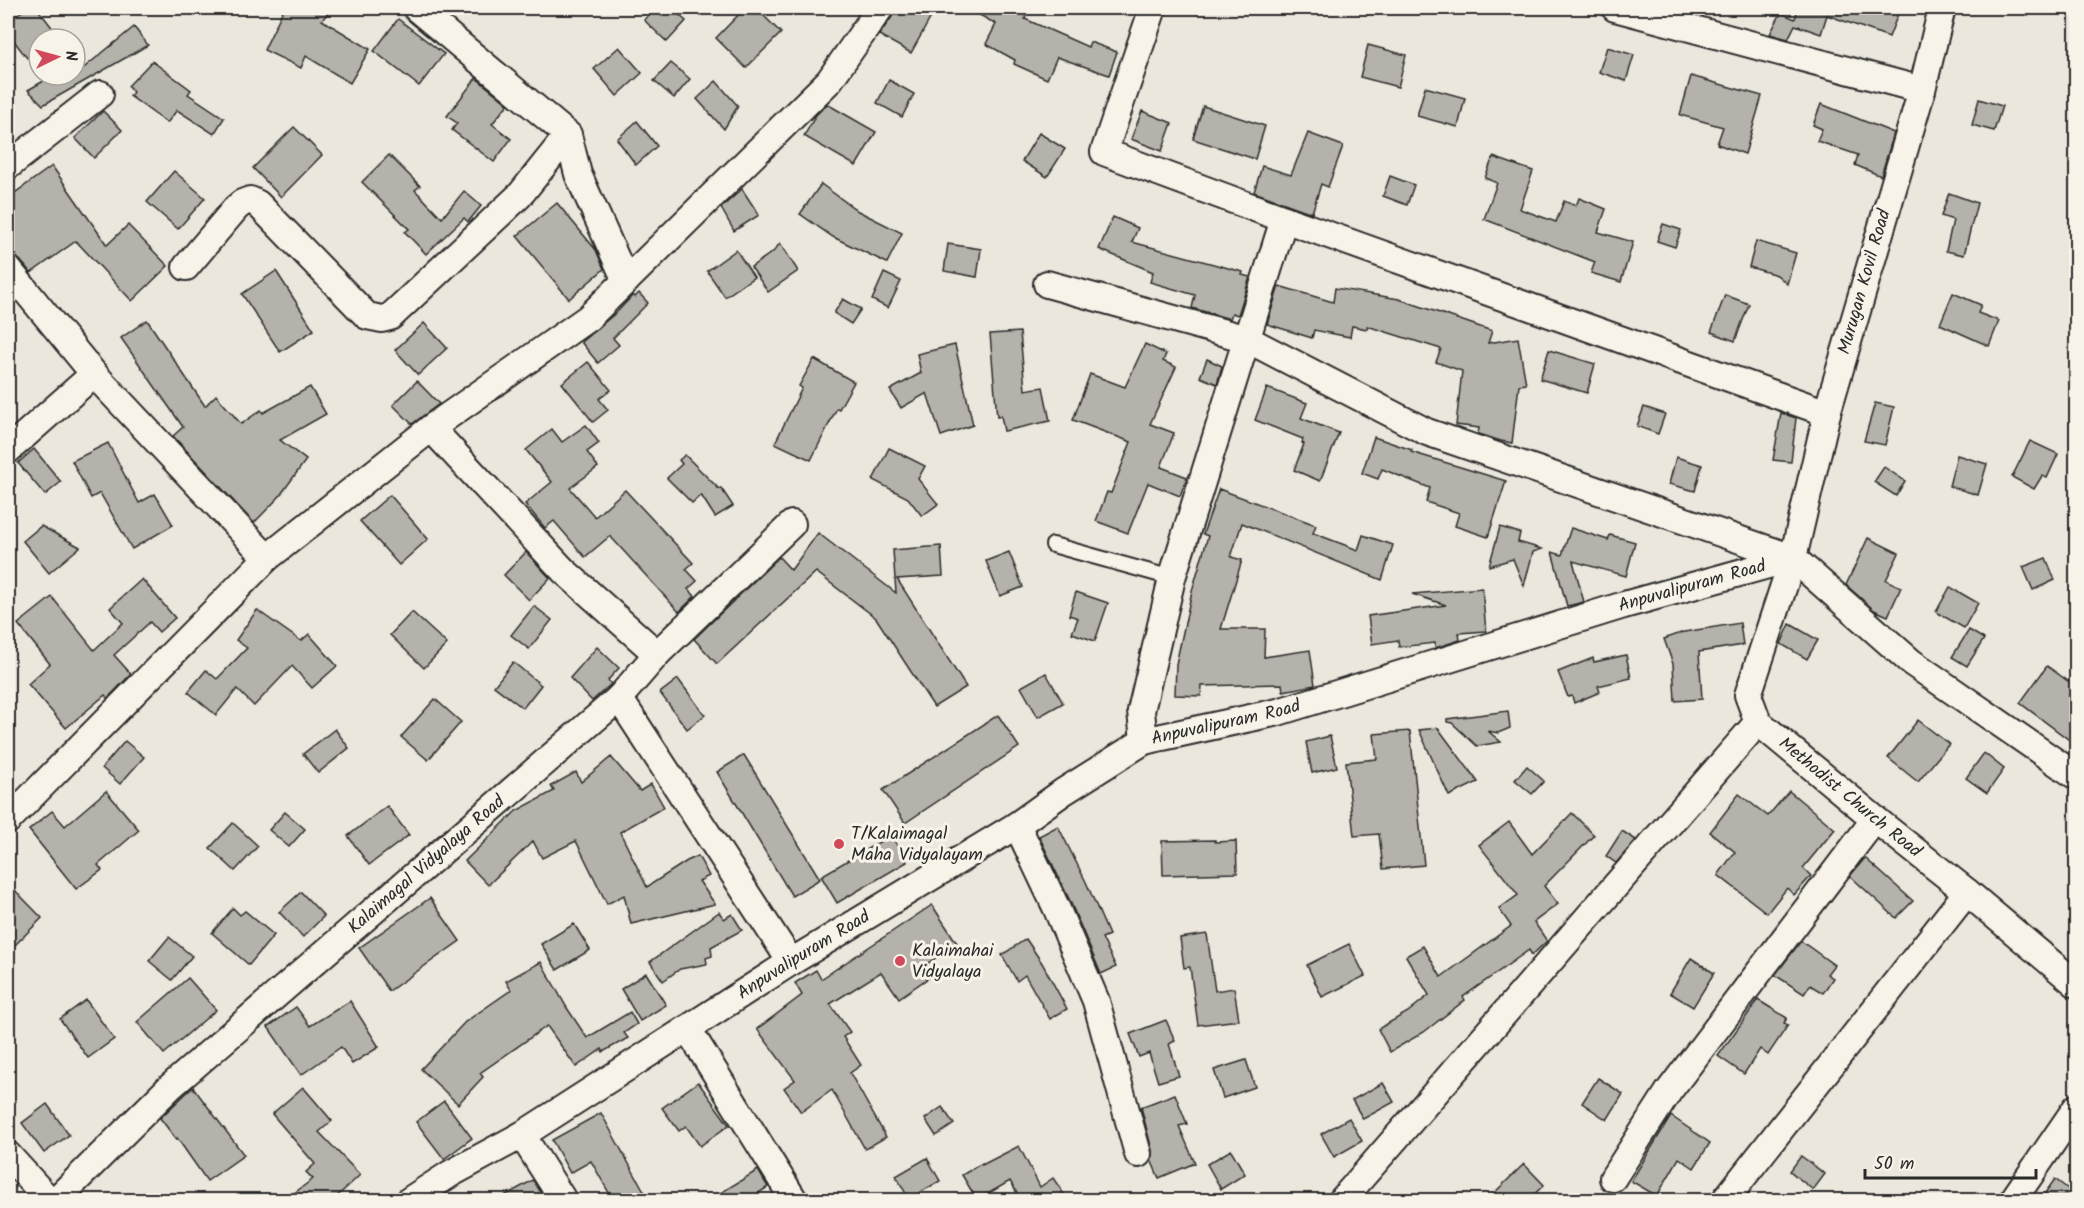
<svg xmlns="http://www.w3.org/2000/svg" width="2084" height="1208" viewBox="0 0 2084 1208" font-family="Kalam,sans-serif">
<rect width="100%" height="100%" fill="#ebe7dd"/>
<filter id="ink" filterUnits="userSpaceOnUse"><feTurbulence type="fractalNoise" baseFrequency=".0167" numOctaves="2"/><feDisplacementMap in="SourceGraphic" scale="12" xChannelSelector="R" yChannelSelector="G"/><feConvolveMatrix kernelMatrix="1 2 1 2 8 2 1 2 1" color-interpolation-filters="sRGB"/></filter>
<g filter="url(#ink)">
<g fill="#b5b2ab" stroke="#2b2b2b" stroke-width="1.5">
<polygon points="26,8 37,8 61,39 39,39 39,49 27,58 8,33 8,22"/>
<polygon points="284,8 332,8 322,20 370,49 350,83 306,56 301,68 264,50"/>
<polygon points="655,8 671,8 686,21 667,42 644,20"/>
<polygon points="745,8 756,8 781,33 746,68 716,38"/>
<polygon points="895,8 936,8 911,53 879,35 892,17"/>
<polygon points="967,8 1009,8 1026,16 1025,19 1088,47 1090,42 1117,52 1109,75 1057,57 1047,79 1014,64 1015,60 986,44 996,24"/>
<polygon points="1798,8 1880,8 1898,14 1889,37 1827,15 1821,34 1795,25 1788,39 1770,34 1781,13 1795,19"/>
<polygon points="398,19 444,54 419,86 374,51"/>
<polygon points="134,27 148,45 43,105 28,90 54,75 75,75"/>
<polygon points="1368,45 1406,55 1398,87 1360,77"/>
<polygon points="619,47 642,73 617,96 594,69"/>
<polygon points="1607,47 1634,55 1626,81 1599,72"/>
<polygon points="152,61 191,90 188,94 224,118 214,134 177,110 167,123 130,96 133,92 128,86"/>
<polygon points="671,63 690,79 674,98 654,81"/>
<polygon points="1691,76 1762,96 1745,154 1717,144 1723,127 1680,115"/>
<polygon points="476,78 508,104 492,124 511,139 494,162 452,130 457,123 447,116"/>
<polygon points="889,80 914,94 902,117 877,103"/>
<polygon points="716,81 738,106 724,129 697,99"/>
<polygon points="1425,87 1465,98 1458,127 1417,116"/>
<polygon points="1979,99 2002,106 1994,131 1972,125"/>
<polygon points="827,104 876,132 856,166 804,136 816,115"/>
<polygon points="1821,104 1894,133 1881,176 1855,165 1858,155 1817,141 1822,129 1813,125"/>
<polygon points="1203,106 1265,126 1255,159 1193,139"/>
<polygon points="103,111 122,130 94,158 75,138"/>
<polygon points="1142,111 1172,123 1162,151 1131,139"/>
<polygon points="637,121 657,146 636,165 617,139"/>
<polygon points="294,127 322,155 281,197 253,168"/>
<polygon points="1039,133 1065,149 1047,177 1022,161"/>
<polygon points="1308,133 1343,146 1328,187 1321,184 1312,213 1254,192 1262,166 1291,175"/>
<polygon points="389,155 420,186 415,190 442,218 464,191 481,206 468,222 464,218 426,254 405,232 409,229 362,182"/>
<polygon points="1493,157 1533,171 1520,209 1556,222 1564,201 1576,206 1579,198 1606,209 1598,232 1633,242 1621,282 1591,273 1595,262 1484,219 1497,183 1485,178"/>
<polygon points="52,166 107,245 128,225 168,266 132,301 76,241 31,273 20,260 8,251 8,198"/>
<polygon points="174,171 205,198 178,229 147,202"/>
<polygon points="1390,176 1414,185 1407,205 1383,196"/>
<polygon points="821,184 858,211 902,233 887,263 833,237 800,214"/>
<polygon points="742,189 759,215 734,231 721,208"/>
<polygon points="1949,193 1977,203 1964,255 1946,251 1953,220 1941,216"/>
<polygon points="557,203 596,250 604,269 569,299 517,236"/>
<polygon points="1113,217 1138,228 1132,242 1243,272 1242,275 1250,277 1238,315 1232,313 1230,319 1192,308 1195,295 1150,282 1153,272 1099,249"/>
<polygon points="1663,224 1681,230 1675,247 1657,241"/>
<polygon points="1756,241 1796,253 1787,284 1777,275 1749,267"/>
<polygon points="780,243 798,271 768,292 751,267 774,251"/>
<polygon points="948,244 981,249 977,277 944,271"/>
<polygon points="736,250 754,277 725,297 707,271"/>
<polygon points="276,271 314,330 280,352 242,294"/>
<polygon points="884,273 901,281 888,308 872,300"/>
<polygon points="1279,286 1333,302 1335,288 1399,299 1492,331 1488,343 1518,338 1526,384 1519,385 1512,443 1501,441 1478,434 1479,428 1456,425 1462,371 1436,362 1441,349 1367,326 1367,329 1352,326 1350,337 1314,330 1312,338 1267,324"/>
<polygon points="639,293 648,303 613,338 619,345 598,363 581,342 618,311 633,295 635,297"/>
<polygon points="1953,293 1981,305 1978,313 1999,321 1989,346 1940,324"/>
<polygon points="1725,295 1749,304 1735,341 1711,332"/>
<polygon points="843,299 861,309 851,324 834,313"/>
<polygon points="147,320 205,406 216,395 241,424 261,410 263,413 310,387 326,414 280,440 306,460 279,497 254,523 173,436 183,427 121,338"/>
<polygon points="424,323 447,348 418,375 395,350"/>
<polygon points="1020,332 1025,390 1043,387 1050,421 1004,431 1001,416 997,417 990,334"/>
<polygon points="1145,344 1166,354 1163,361 1176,367 1150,424 1174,433 1161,467 1187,477 1180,496 1148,483 1128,533 1096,521 1107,492 1111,493 1131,442 1073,420 1090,374 1125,387"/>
<polygon points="955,345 973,425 941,436 927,393 901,408 890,390 921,373 917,354"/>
<polygon points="1549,350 1595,364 1587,393 1540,379"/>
<polygon points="814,359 854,382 839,409 837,408 811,460 775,443 802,388 799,386"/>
<polygon points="1207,359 1222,366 1217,384 1200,377"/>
<polygon points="588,362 611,390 599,399 608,410 593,422 562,383"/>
<polygon points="417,381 439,404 412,424 393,405"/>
<polygon points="1267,388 1307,403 1301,418 1339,433 1320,481 1294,470 1304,444 1302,443 1303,439 1255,420"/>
<polygon points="1875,403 1894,407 1885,445 1864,441"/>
<polygon points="1644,407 1665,414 1658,434 1637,426"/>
<polygon points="1781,413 1796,418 1791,462 1773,460"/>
<polygon points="586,425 599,443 587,452 598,467 570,488 595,517 625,490 693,563 686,569 697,581 688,589 695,596 679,612 610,536 585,557 554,521 545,528 525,504 552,482 526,450 552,429 562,442"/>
<polygon points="1374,437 1412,450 1411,452 1506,481 1488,537 1455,526 1459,513 1426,502 1430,488 1382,469 1378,479 1362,473"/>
<polygon points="2030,441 2058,454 2047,478 2042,476 2034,489 2012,477"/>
<polygon points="108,443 139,503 155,494 173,525 132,549 100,493 91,498 72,461"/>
<polygon points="889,448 925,466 918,479 938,504 922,516 908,498 873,480"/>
<polygon points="34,449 61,482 45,495 18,463"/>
<polygon points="685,455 719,489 721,488 733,506 715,517 701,495 692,503 667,478 682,464 679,460"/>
<polygon points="1957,455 1987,464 1978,495 1949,486"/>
<polygon points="1676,457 1702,465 1695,491 1669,484"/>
<polygon points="1884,467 1905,481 1896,496 1874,482"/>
<polygon points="1219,489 1316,525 1313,533 1358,550 1363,535 1393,545 1382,580 1242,523 1231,557 1242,560 1221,629 1265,629 1264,657 1310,650 1315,685 1283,691 1282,684 1202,686 1201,696 1175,695 1176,664 1192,591 1208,536 1203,534"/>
<polygon points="390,495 428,539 399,565 360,521"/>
<polygon points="41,526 80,547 49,573 23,541"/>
<polygon points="1500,527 1520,533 1518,542 1542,549 1533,552 1524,586 1513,559 1489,566"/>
<polygon points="1571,528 1608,540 1610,535 1635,542 1626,576 1573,561 1584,602 1567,606 1552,552 1562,555"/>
<polygon points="818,533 896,593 893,550 941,546 943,576 897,579 966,687 934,707 876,618 816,572 717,664 694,639 779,557 791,570"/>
<polygon points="1868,538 1899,553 1886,580 1901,587 1888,616 1874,610 1846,585"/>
<polygon points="526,552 550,578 529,600 504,575"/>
<polygon points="1009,552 1023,587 1000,596 986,561"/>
<polygon points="2046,558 2055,580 2033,590 2023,567"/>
<polygon points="142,579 175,618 159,632 150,622 114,655 131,674 108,698 105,695 66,728 28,684 50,664 18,624 52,597 94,650 123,623 110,608"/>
<polygon points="1950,587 1978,603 1964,628 1936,612"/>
<polygon points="1482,588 1486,631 1459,633 1460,640 1435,648 1435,643 1399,647 1398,640 1372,644 1368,616 1446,605 1412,594"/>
<polygon points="1076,592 1108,603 1095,641 1072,633 1078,618 1069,615"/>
<polygon points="534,606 552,620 529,649 511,635"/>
<polygon points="257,610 301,641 309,634 337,666 312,688 292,666 254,706 237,689 216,715 188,692 206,670 217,679 247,648 236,640"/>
<polygon points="412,612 447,644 424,668 390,635"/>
<polygon points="1740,623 1743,645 1699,652 1702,699 1675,701 1673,664 1664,639 1684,632"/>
<polygon points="1790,624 1818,640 1807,659 1781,644"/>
<polygon points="1969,630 1984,639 1967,666 1952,657"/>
<polygon points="597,647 619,668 608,680 611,684 592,701 570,678"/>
<polygon points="1626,655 1631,678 1598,686 1600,692 1574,703 1572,696 1568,697 1558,672 1593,658 1594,662"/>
<polygon points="513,662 541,685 523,708 494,686"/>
<polygon points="2047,666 2076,687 2076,745 2020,703"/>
<polygon points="1046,673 1063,703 1038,717 1021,687"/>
<polygon points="678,679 705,715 687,729 660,693"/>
<polygon points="435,699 461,722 428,760 401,737"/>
<polygon points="1508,711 1510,728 1498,733 1488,731 1501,742 1477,746 1452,723 1447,722 1447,719"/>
<polygon points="998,715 1019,747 905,823 883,790"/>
<polygon points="1918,720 1949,744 1918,782 1888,758"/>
<polygon points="1438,728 1478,782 1449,796 1419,730"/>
<polygon points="335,729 349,748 318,773 303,754"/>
<polygon points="1410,731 1424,865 1383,869 1379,834 1354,836 1346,762 1377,759 1374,734"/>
<polygon points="1330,736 1337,767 1312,773 1306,742"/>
<polygon points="125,741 144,757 120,784 102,768"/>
<polygon points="1984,753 2004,769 1987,793 1966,778"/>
<polygon points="744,755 820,879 792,896 717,772"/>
<polygon points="611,757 640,791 651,784 664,807 620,832 647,887 687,861 698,856 709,876 699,881 715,904 631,924 624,895 607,904 576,841 542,858 533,841 488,885 465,861 516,811 554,791 551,786 576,772 581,782"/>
<polygon points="1527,766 1544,781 1532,794 1515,780"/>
<polygon points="106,791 139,830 98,865 102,870 76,889 29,830 52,811 65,826"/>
<polygon points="1789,791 1835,829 1803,868 1811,876 1794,895 1787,888 1767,913 1718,875 1735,852 1710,832 1739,794 1768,816"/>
<polygon points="387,806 409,835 369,865 348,836"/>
<polygon points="285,812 305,829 289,847 269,830"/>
<polygon points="1572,813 1594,835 1544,886 1558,904 1534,922 1547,941 1532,955 1529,950 1463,997 1465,1000 1424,1032 1390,1052 1378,1029 1408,1012 1429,995 1406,956 1423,946 1441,977 1511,926 1499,909 1518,895 1479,845 1509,822 1532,854"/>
<polygon points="233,823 258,846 235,871 210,848"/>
<polygon points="1058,826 1086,882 1109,935 1102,938 1116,967 1101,974 1070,901 1039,836"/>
<polygon points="1622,831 1636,840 1616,863 1606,856"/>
<polygon points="891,835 907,862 837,903 821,876"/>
<polygon points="1215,840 1215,842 1236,841 1237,873 1163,875 1162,841"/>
<polygon points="1865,858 1913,901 1896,918 1850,876"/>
<polygon points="8,883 42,918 8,952"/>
<polygon points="301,892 324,916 303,937 279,912"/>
<polygon points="430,898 460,941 389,991 359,948"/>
<polygon points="932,905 957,943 927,964 934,974 899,998 881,972 830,1004 850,1032 843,1037 861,1065 850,1073 886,1137 865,1149 832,1090 801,1112 784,1088 795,1080 757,1029 802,995 795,983 816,970 821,979"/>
<polygon points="233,908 240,915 245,911 274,935 249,965 212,933"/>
<polygon points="719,912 724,919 732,914 742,930 711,947 712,956 706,958 707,964 680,969 663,981 650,962"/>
<polygon points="574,924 590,950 557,970 541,944"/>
<polygon points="1207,934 1215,991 1234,988 1239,1020 1198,1025 1190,967 1184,968 1180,938"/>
<polygon points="169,937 192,956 172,980 149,961"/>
<polygon points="1026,939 1042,963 1067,1009 1050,1019 1025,975 1017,981 1002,955"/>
<polygon points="1801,941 1834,965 1827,974 1833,978 1823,993 1810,985 1804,994 1775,975"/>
<polygon points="1349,944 1365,976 1322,997 1307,965"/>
<polygon points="1691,958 1714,973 1693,1007 1670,993"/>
<polygon points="541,962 567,1008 587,1038 630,1012 637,1024 624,1033 628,1038 603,1052 602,1049 576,1067 547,1026 480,1073 483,1077 458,1104 421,1069 465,1022 511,990 506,981"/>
<polygon points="646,973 666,1005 640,1021 621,989"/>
<polygon points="188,978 216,1010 164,1054 137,1022"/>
<polygon points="86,1000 114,1039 88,1058 60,1019"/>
<polygon points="1758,1000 1787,1018 1784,1023 1788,1025 1768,1055 1760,1049 1744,1074 1718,1056"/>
<polygon points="350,1001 379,1047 352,1064 341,1047 301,1075 268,1027 296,1007 310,1026"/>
<polygon points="1166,1020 1175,1041 1169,1044 1179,1076 1158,1082 1149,1053 1139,1057 1130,1034"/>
<polygon points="1246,1060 1255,1087 1223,1098 1214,1070"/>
<polygon points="1598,1078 1623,1094 1607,1120 1582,1103"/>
<polygon points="698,1082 729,1125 700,1146 686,1126 679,1131 662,1108"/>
<polygon points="1383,1083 1394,1102 1363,1119 1352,1100"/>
<polygon points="193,1087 244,1155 207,1181 177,1138 176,1139 160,1118"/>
<polygon points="303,1087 332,1121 319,1132 360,1175 333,1200 285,1200 313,1179 306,1172 315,1164 272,1114"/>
<polygon points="1175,1094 1187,1124 1179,1126 1195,1163 1159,1178 1151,1160 1152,1150 1141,1107"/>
<polygon points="444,1101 472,1138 444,1159 416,1122"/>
<polygon points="47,1104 69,1135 44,1153 22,1123"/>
<polygon points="942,1107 954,1124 936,1136 925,1119"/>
<polygon points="601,1113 629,1164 649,1200 613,1200 591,1161 570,1173 552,1140"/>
<polygon points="1671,1116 1710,1143 1694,1168 1679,1158 1657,1196 1631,1181"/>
<polygon points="1349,1118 1362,1141 1334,1157 1321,1134"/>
<polygon points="1019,1146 1040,1187 1053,1178 1068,1200 1021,1200 1010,1181 977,1200 962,1175 982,1163 982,1165"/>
<polygon points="1231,1150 1245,1174 1221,1189 1207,1164"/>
<polygon points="1801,1156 1825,1174 1813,1190 1790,1171"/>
<polygon points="927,1158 940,1181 909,1199 896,1176"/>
<polygon points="1524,1164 1544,1185 1528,1200 1487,1200"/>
<polygon points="758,1170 768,1187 748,1200 709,1200"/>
<polygon points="2055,1179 2076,1195 2076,1200 2040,1200"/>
<polygon points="533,1180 546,1200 497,1200"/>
</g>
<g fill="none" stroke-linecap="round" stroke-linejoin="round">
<g stroke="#2b2b2b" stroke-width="18">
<polyline id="service" points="1053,545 1172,578"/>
</g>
<g stroke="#2b2b2b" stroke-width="30">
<g id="minor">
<polyline points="416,8 568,135 578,174 626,281"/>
<polyline points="1153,8 1104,152 1284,219 1827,413"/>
<polyline points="1615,8 1922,90"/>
<path id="s1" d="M1942,8L1922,90L1827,413L1793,558L1748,695L1758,722L1875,819L1967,892L2076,984"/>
<polyline points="8,166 100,94"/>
<polyline points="186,267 236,208 242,203 250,200 258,204 367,316 382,319 390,317 520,195 568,135"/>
<polyline points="8,269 94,374 267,558"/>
<polyline points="1047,284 1247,339 1427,432 1793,558"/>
<polyline points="431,428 563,570 657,654"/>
<polyline points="8,450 94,374"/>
<polyline points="619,698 791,962"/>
<polyline points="1144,741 1141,711 1172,578 1284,219"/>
<polyline points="8,820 267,558 431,428 588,318 829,81 880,8"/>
<polyline points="1017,825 1056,907 1096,1001 1138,1154"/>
<polyline points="688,1029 794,1200"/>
<polyline points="522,1135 563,1200"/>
<polyline points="8,1155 49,1200"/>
<polyline points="1613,1178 1669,1091 1875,819"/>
<path id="s2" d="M56,1200L170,1087L619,698L657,654L792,524"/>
<path id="s3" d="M410,1200L450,1174L522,1135L791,962L1017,825L1063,792L1144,741L1278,712L1624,605L1793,558L1911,662L2076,776"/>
<polyline points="1342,1200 1758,722"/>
<polyline points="1725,1200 1967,892"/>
<polyline points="2013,1200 2076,1108"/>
</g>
</g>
<use href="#service" stroke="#f7f3e8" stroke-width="14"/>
<use href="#minor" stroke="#f7f3e8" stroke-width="26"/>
</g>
</g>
<g fill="#d1495b" stroke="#f7f3e8" stroke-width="2">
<circle cx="839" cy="844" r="6"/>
<circle cx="900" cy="961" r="6"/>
</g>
<g text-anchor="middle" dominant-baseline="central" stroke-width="6" stroke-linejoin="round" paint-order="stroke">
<g font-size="18" fill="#2b2b2b" stroke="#f7f3e8">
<text transform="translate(1865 282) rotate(-74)">Murugan Kovil Road</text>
<text stroke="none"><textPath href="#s3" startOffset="1436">Anpuvalipuram Road</textPath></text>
<text stroke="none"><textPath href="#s3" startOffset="950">Anpuvalipuram Road</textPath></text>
<text stroke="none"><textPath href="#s1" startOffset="862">Methodist Church Road</textPath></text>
<text stroke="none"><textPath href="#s2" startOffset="500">Kalaimagal Vidyalaya Road</textPath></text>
<text stroke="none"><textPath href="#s3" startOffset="464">Anpuvalipuram Road</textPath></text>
</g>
<g font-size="18" fill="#2b2b2b" stroke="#f7f3e8" text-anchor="start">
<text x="851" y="834">T/Kalaimagal<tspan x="851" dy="21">Maha Vidyalayam</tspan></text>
<text x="912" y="951">Kalaimahai<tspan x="912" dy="21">Vidyalaya</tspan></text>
</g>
</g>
<rect width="2084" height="1208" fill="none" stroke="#f7f3e8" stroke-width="30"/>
<rect x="15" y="15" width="2054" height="1178" fill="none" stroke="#2b2b2b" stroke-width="2" filter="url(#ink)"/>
<g transform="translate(57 57) rotate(85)"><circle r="28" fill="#f7f3e8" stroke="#a5a39c" stroke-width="1.5"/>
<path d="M0-4.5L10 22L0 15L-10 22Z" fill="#d1495b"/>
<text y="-9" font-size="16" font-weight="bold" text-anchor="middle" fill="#2b2b2b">N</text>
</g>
<path d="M1865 1169v9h171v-9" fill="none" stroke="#2b2b2b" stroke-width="3"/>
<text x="1874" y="1169" font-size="18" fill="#2b2b2b" stroke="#f7f3e8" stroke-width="4.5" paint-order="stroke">50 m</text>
</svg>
